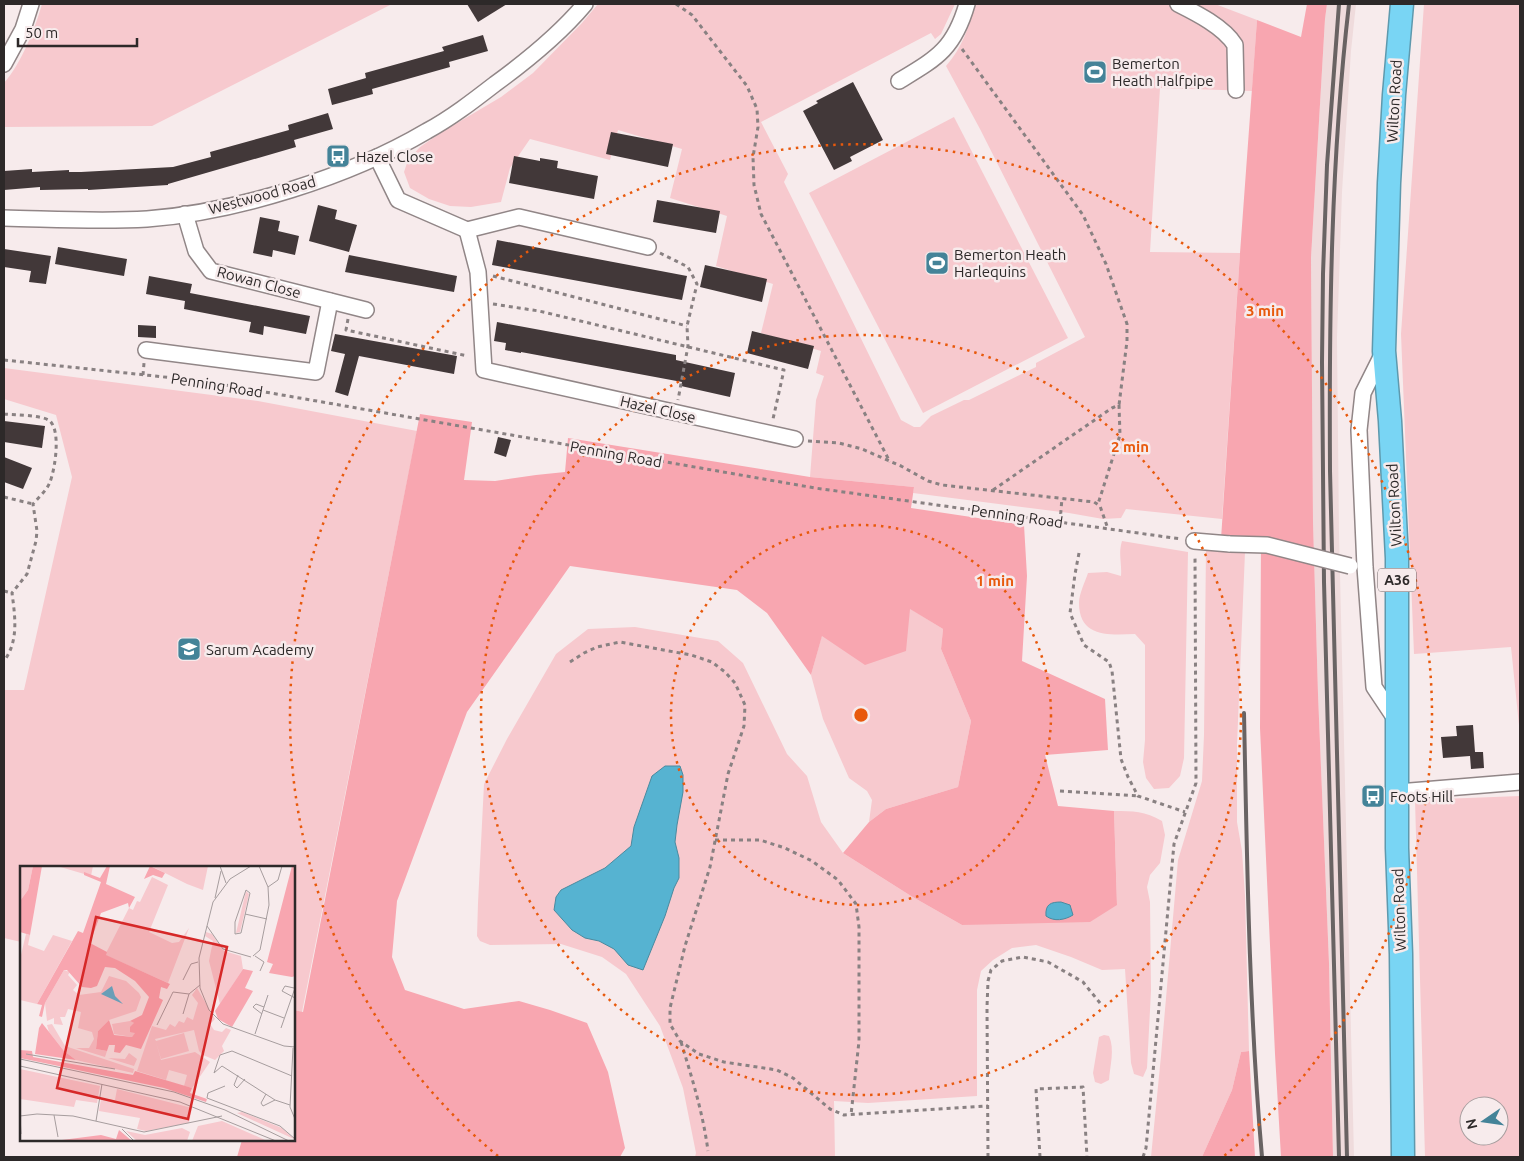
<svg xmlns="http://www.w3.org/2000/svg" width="1524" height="1161" viewBox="0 0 1524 1161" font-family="Ubuntu,sans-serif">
<rect width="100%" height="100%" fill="#f7ebec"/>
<polygon fill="#efdbdc" points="1327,4 1356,4 1351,51 1342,192 1337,338 1339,533 1354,1157 1333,1157 1329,963 1318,694 1313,522 1311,258 1325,19"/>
<g fill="#f7c9ce" fill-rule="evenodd">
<path d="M42,4H392L152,126L4,127V83C21,64 35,29 42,4Z"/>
<path d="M598,4H955L941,34L935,39L931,33L761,122L788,174L784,182L901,420L914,427H920L931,416L964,400H969L1036,367V363L1085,337L980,129L946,66C962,48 969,27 975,4H1215L1257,20L1252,91L1160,88L1150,252L1240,253L1222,519L1126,509L1121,518L1103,519L1069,513L913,493L914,487L810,477L816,400L824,376L816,373L821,351L761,333L773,284L716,266L727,216L670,198L682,149L618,130L610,160L530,139L510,168L501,202L471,207L450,206L429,199L410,188L404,172L408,160L420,147L442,132L501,97L533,73L582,23Z"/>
<polygon points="1424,4 1520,4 1520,735 1511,647 1414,654 1401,334"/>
<polygon points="954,117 1068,338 923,413 809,193"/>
<polygon points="4,368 258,401 417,431 302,1012 294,1010 294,867 21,867 21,942 4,938 4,690 24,690 72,477 56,415 4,399"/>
<path d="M1122,541L1188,552L1184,758L1180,776L1169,788L1154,789L1146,778L1143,762L1145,740V645L1135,634C1110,635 1079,638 1079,603C1079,594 1085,582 1088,573L1107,572L1121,576C1122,562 1118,554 1122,541Z"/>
<polygon points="1206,548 1245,552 1237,745 1237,822 1242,851 1245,896 1249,1051 1241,1052 1232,1090 1202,1157 1151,1157 1161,1056 1178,860 1202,781 1204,735"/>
<polygon points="909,608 943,629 941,649 971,721 958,787 886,809 869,822 872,800 867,791 849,778 823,719 811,675 822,635"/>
<path d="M635,627L718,641L743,663L787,754L807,776L821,822L843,853L911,896L962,925L1117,904L1114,811C1133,811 1145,811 1162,821L1165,835L1160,863L1150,875L1147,887L1150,902L1151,991L1147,1068L1143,1077L1134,1074L1131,1063L1125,969L1102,970L1071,957L1036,945L1012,948L993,960L981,971L977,990V1096L868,1103L834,1101L835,1157H695L696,1153L683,1088L660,1026L626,974L602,957L561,944L490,945L480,941L477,936L478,903L484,784L507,739L556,654L588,629Z"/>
<path d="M1520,796V1157H1425L1415,800ZM1469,1106H1499V1136H1469Z"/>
<path d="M1104,1035L1109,1036C1115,1049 1110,1066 1109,1080L1101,1084L1095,1082L1093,1073L1099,1037Z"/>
</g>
<g fill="#f8a6b0">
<polygon points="1307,4 1327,4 1325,19 1311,258 1313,522 1318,694 1329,963 1333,1157 1281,1157 1275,1054 1260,728 1261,539 1221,539 1240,253 1257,20 1301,37"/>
<polygon points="420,414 472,422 464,480 495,481 536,475 565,472 568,438 810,477 914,487 911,508 1024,525 1027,576 1022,661 1105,699 1108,750 1045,755 1058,806 1114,811 1117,905 1090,922 962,925 911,896 843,853 869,822 886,809 958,787 971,721 941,649 943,629 910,609 906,651 865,665 822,636 811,675 767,613 737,590 570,566 467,712 397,901 392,957 405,990 464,1009 519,1001 550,1010 587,1023 608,1072 625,1148 620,1157 237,1157 242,1140 294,1140 294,1010 303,1012"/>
<polygon points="1249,1051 1255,1157 1202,1157 1232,1090 1241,1052"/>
</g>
<g fill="#56b3d1" stroke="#4a8a9f">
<polygon points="665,766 680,766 683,775 683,792 677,825 675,842 679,858 679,878 674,888 665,916 643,970 628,965 614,949 599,941 585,938 572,930 554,910 556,897 561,890 605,868 631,846 634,827 652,776"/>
<path d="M1061,902L1070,905L1073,915C1065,920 1054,922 1046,916C1045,904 1051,902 1061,902Z"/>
</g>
<g fill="#423839">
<polygon points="467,4 507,4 478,22"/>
<polygon points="483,35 488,51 449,62 450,67 372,89 373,94 332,105 328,89 366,78 365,73 444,51 442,47"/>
<polygon points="853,82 883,140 850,157 852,161 834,170 803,111 818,103 816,101"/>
<polygon points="328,113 333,129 294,140 296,147 168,184 168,185 88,190 88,189 40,190 40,187 4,190 4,171 32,169 32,172 69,170 69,172 81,172 173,167 211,157 210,152 289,130 288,125"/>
<polygon points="611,132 673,144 668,167 606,154"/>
<polygon points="514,156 540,161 540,158 558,161 557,168 598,176 594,199 509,183"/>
<polygon points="657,200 720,211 716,233 653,222"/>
<polygon points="318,205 337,210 335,219 357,225 349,252 309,241"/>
<polygon points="260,217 280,221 278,231 299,236 295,255 273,250 272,257 253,253"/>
<polygon points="497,240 687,276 682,300 492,265"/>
<polygon points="58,247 127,259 124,276 55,264"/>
<polygon points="4,249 51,256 46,284 29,282 31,271 4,267"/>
<polygon points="349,255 457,276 454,292 345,272"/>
<polygon points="705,265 767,279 762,302 700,287"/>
<polygon points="149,276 192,284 190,293 310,316 306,334 264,326 263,335 249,332 251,322 184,309 185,301 146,294"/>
<polygon points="497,322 676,355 676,360 735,373 730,397 681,386 682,382 521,352 521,353 505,350 506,343 494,341"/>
<polygon points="138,325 156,326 156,338 138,337"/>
<polygon points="752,331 814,346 808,369 747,353"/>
<polygon points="335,334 457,356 454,374 359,356 348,396 335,392 345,354 331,351"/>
<polygon points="4,421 45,426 42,448 4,442"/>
<polygon points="498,437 511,440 506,457 494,453"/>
<polygon points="4,457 32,468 23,489 4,482"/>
<polygon points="1473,725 1475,752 1483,752 1484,768 1471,769 1470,756 1443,758 1441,737 1457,736 1456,726"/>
</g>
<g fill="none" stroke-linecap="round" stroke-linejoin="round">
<g stroke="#918687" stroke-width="18">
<g id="minor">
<path d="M1178,4C1196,13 1224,27 1235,45L1236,90"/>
<polyline points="4,64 23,29 31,4"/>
<path d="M899,81C937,58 954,49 967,4"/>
<polyline points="377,157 398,200 467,230 519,217 648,247"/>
<polyline points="185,214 196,251 211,271 366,310"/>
<path d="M4,218C52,219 99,222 147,219C237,212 349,177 427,131C451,118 473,101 495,84C528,60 559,35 585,4"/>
<polyline points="467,230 478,272 484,370 795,439"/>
<polyline points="146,350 316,372 330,301"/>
<polyline points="1383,353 1363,393 1359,430 1365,567 1374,687 1396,720"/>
<polyline points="1194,541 1230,544"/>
<polyline points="1398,792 1520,782"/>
</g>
</g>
<g stroke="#5e99ad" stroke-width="25">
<polyline id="highway" points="1402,4 1394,95 1389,183 1384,351 1390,421 1397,558 1397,848 1401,954 1403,1157"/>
</g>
<g stroke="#898182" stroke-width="3" stroke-dasharray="4 4" stroke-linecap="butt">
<polyline points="676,4 692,15 747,86 757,109 758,127 753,157 754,185 761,214 890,462"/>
<polyline points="962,49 1083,215 1106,264 1127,324 1127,341 1119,405"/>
<polyline points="660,253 688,267 697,284 687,326 688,346 678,400"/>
<polyline points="493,276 687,326"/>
<polyline points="493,304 539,311 784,370 773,419"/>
<polyline points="348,319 346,330 468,356"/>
<polyline points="4,360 202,381 815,488 1181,539"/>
<polyline points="143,375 144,363"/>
<path d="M4,414C14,415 43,415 50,421C61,432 55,469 50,482C47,490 39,497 33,504L37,531L36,541L27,574L12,593C15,616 19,641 4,661"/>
<polyline points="808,441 839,443 862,449 901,466 928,481 942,485 1094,502 1100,506 1108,529"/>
<polyline points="993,490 1112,408 1119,405 1120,435 1098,504"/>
<polyline points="4,497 33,504"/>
<polyline points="1060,522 1062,498"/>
<polyline points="1079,553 1075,574 1070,613 1084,645 1109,662 1112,671 1121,759 1128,777 1138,796 1185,812"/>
<polyline points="4,591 12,593"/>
<polyline points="570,662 584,653 597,647 620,642 691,655 712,662 725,672 735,683 745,705 744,726 728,774 710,867 685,946 670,1008 670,1024 680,1041 699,1054 724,1062 777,1070 793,1078 830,1109 844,1115 988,1106"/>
<polyline points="1060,791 1138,796"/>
<polyline points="715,840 760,840 785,848 812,861 838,880 856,904 859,927 859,1041 851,1115"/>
<path d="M681,1042C692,1078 703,1113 708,1151"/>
<polyline points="988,1157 987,1007 988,981 991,970 1002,961 1023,957 1048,962 1083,982 1100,1003"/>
<polyline points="1040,1157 1036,1089 1083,1087 1087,1157"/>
<polyline points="1143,1157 1146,1148 1174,844 1196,783 1195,556"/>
</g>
<use href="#minor" stroke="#fff" stroke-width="15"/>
<use href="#highway" stroke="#79d5f4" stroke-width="22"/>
<g stroke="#696363" stroke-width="4">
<polyline points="1339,4 1327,165 1323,274 1322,362 1324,582 1339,1157"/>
<path d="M1244,713C1247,861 1249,1010 1262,1157"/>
<path d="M1347,1157L1330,471C1329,315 1331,159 1349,4"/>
</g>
<g stroke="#918687" stroke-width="18" stroke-linecap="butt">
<polyline id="minor-bridge" points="1230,544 1267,545 1350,566"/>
</g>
<use href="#minor-bridge" stroke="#fff" stroke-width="15"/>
</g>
<g fill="none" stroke="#e8590c" stroke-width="2.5" stroke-dasharray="2.5 5">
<circle cx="861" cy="715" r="190"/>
<circle cx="861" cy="715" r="380"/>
<path d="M498 1156A571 571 0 1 1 1224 1156"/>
</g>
<defs>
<g id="stadium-square" transform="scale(1.25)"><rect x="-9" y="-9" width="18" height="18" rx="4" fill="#448398" stroke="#f7ebec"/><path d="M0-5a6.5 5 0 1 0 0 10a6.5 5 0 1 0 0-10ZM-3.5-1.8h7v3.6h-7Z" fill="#fff"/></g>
<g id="bus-square" transform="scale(1.25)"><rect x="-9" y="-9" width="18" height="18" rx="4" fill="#448398" stroke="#f7ebec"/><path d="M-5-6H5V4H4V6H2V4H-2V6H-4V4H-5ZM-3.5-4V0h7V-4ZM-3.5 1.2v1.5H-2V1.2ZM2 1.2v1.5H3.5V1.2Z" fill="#fff"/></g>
<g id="school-square" transform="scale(1.25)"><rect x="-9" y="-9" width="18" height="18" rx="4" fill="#448398" stroke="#f7ebec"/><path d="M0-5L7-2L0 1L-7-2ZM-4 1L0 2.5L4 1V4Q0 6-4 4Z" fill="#fff"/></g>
</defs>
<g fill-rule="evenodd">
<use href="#stadium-square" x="1095" y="72"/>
<use href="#bus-square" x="338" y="156"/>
<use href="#stadium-square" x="937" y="263"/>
<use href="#school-square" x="189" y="649"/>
<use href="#bus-square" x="1373" y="796"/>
</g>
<g text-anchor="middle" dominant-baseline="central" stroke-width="5" stroke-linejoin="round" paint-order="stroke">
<rect fill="#f7ebec" stroke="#6a6364" stroke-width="1" x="1378" y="568.5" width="38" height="23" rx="4"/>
<g font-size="14" font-weight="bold" fill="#2d2929">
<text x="1397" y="580">A36</text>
</g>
<g font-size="15" fill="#2d2929" stroke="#f7ebec" text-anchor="start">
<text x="1112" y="63">Bemerton<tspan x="1112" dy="17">Heath Halfpipe</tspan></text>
<text x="356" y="156">Hazel Close</text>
<text x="954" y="254">Bemerton Heath<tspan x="954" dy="17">Harlequins</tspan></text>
<text x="206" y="649">Sarum Academy</text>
<text x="1390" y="796">Foots Hill</text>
</g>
<g font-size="15" fill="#2d2929" stroke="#f7ebec">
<text transform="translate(1394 101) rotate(-87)">Wilton Road</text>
<text transform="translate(262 195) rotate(-15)">Westwood Road</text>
<text transform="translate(259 282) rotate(15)">Rowan Close</text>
<text transform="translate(217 385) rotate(9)">Penning Road</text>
<text transform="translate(658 409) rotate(13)">Hazel Close</text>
<text transform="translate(616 454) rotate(10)">Penning Road</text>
<text transform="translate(1394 505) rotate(-93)">Wilton Road</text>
<text transform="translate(1017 516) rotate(8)">Penning Road</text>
<text transform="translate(1399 910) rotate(-92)">Wilton Road</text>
</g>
</g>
<g transform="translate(20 866)">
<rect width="275" height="275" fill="#f7ebec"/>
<path d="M0,0H13L8,24L0,35ZM37,0H73L71,10ZM131,0H188L183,24L167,18ZM132,11L148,19L129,66L152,77L159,76L169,62L148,117L85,89L109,42L113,44L117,35L120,36ZM226,25L229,28L220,66L216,67ZM186,66L192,68L204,85L221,90L223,103L200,138L189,95L193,75L185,70ZM6,68L10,69L8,79L24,85L33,69L52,75L17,138L0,134V93ZM44,104L50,106L48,109L57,119L53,124L59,129L81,126L89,110L106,115L119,127L121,131L116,145L89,154L78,165L76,183L87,185L85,191L56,182H69L74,173L72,166L58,162L61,146L48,143L45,151H40L43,159L34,158V152L27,155L25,137ZM177,122L195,153L190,158L194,164L202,166L206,162L211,164L202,180L204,185L195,194L183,189L179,185L174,164L135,173L136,175L164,167L169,185L141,193L136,176L141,194L175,186L190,196L172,222L164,220L167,209L149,204L146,214L117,205L132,160L146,164L150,158L155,161L159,155L164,157L167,151L173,154L178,137L172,129ZM110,155L114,157L115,168L112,171L94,168L92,158ZM32,158L45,180L114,203L113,207L56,194L44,185L29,166L27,159ZM109,187L117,193L114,200L88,192L105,193ZM0,203L80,220L77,237L56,234L54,241L0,233ZM97,223L172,242L169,257L126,265L117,263L120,252L79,245L81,233L95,234ZM222,246L262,262L274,273L217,247ZM202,255L243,273L247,275H172L178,260ZM162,262L170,266L167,275H117L106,265L125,269Z" fill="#f7c9ce"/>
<path d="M13,0H22L10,69L0,66V35L8,24ZM87,0H90L86,18L115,31L109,42L108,37L81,47L70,77L87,86L86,89L150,118L147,123L141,121L139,132L143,134L121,183L106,179L100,187L94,186L95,179H89L87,185L76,183L78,165L89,154L94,169L112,171L115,167L110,166V161L114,157L110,155L122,149L129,131L115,115L95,102L85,101L77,120L71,122L62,121L47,104H44L25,137L22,151L19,150L22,139L17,138L58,65L63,67L81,16L64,9V6L80,12ZM130,0L145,7L142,12L133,9L124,13ZM272,0H275V110L272,111L249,107L253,98L247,96ZM223,103L233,105L225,122L233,125L212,161L198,153L195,145ZM22,157L44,185L56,194L15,188L19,162ZM0,184L12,185L13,191L113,209L115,205L172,222L170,227L187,233L186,236L144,222L0,192ZM99,264L112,275H34L81,269L96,273Z" fill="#f8a6b0"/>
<path d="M92,120L95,130L103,138L81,128Z" fill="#56b3d1"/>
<path fill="none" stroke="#a69d9e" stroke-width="1" d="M200,0L206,17M231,0L210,13L193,36L179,92L180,122L189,144L203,158L264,180L275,181M248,21L258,14L262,0M226,24L230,27L221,67L215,68V56ZM195,32L201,5M225,48L247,53M187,60L203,83L231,91M233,90L240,84L249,39L248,21L239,0M235,90L244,96L240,105M163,114L171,98L178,96M274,122L265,120L262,125L275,132M243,144L264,152M163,148L169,128L180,119M242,148L233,141L236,138L244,141M137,159L153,126L169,128M261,162L275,122M235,168L248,129M273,182L270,241L275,253M6,188L95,203M0,193L154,226L205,244L269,275M0,200L160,236L256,275M202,200L194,207L200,189L212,185L272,210M202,200L255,234L270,239M218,209L214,219L217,222L225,213M205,220L188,227L187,232L260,260L275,273M246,228L241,237L243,240L255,234M34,249L38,271M76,255L82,218M102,263L114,275M1,268L0,250L17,248L53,250L124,266L202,250"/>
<path fill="#d62828" fill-opacity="0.15" stroke="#d62828" stroke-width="2.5" d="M76,51L207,81L168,253L37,222Z"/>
<rect width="275" height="275" fill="none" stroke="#2d2929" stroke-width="2.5"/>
</g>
<circle cx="861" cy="715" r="8" fill="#e8590c" stroke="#f7ebec" stroke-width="2.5"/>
<g font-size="15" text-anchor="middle" font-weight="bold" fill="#e8590c" stroke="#f7ebec" stroke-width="5" stroke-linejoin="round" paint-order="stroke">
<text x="1265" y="316">3 min</text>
<text x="1130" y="452">2 min</text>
<text x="995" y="586">1 min</text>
</g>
<rect width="1524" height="1161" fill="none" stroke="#2d2929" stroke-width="10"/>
<g transform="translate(1484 1121) rotate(257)"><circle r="24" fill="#f7ebec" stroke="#a69d9e"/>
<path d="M0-4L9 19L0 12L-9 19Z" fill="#448398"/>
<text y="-8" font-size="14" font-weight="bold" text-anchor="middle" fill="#2d2929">N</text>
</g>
<path d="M18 38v8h119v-8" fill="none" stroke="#2d2929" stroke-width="2.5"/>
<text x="25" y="38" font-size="15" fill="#2d2929" stroke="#f7ebec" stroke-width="4" paint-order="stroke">50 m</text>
</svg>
